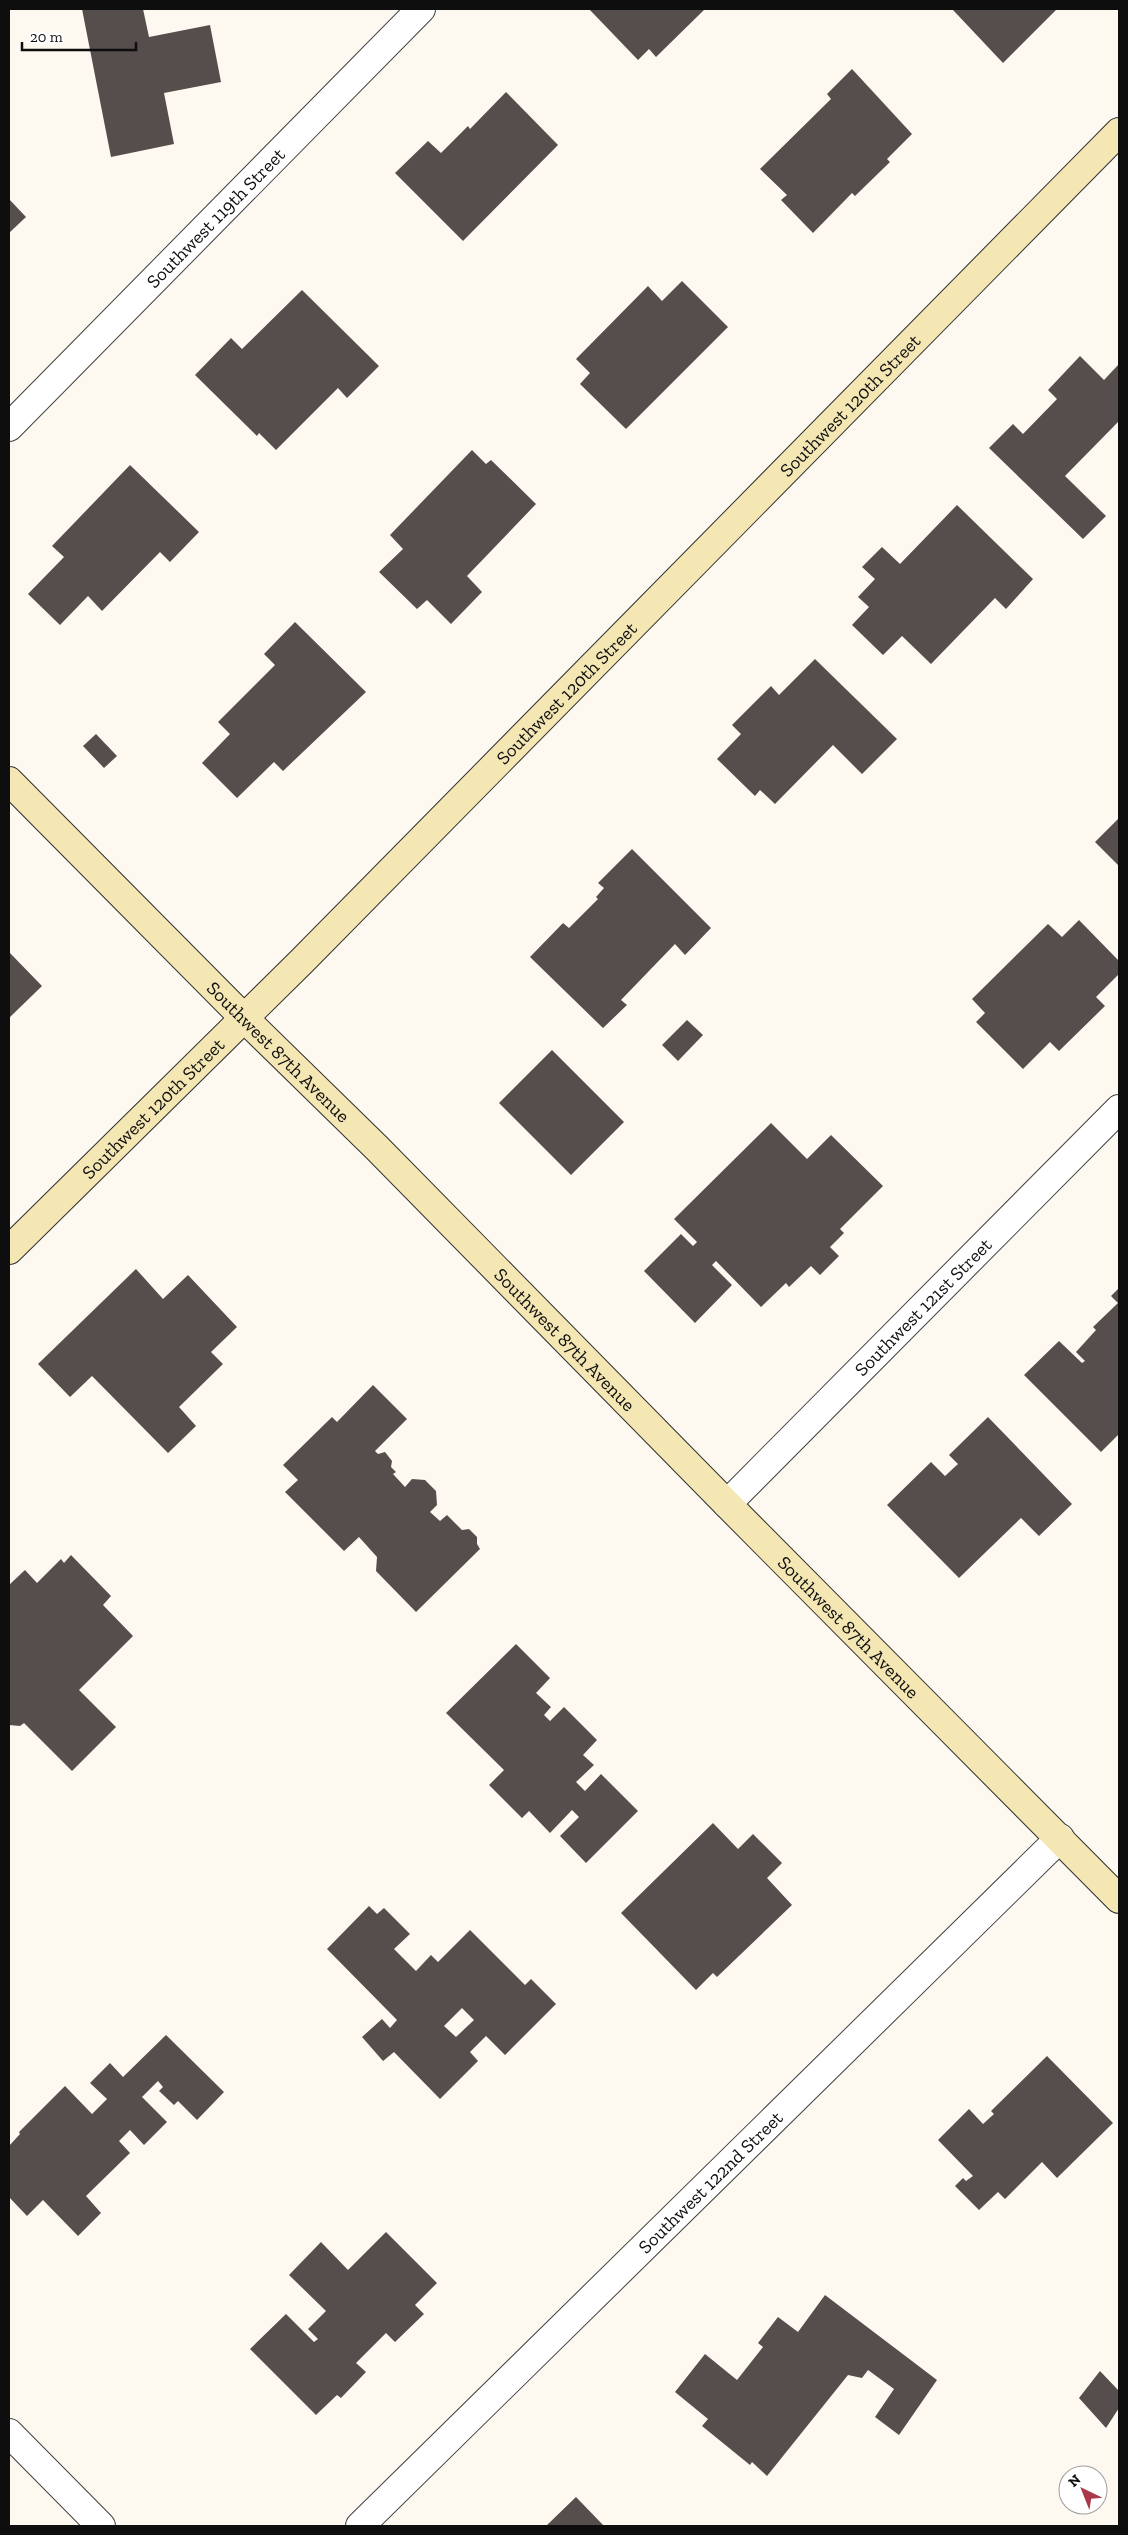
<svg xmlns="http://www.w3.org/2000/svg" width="1128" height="2535" viewBox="0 0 1128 2535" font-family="'Zilla Slab',serif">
<rect width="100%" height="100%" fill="#fdf9f0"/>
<g fill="#554e4c" fill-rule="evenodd">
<polygon points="82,9 143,9 149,37 210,25 221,82 164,93 174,144 111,157"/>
<polygon points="589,9 705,9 656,57 649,49 638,60"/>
<polygon points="954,9 1057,9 1003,63 953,10"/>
<polygon points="852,69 912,134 887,159 890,162 855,196 852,193 813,233 781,200 787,195 760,169 831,99 827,94"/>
<polygon points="506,92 558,145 463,241 395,173 428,141 441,153 468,126 470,129"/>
<polygon points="9,199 26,217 9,233"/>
<polygon points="682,281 728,327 626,429 580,384 590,373 576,359 648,286 662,301"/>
<polygon points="302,290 379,366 347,398 338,388 276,450 259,433 257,436 195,375 231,338 242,349"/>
<polygon points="1080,356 1104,380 1119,364 1119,421 1065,476 1106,516 1083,539 989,448 1013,424 1023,434 1057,399 1048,390"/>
<polygon points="472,450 486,464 491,460 536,504 467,576 482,592 451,624 427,600 417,609 379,572 403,549 390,535"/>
<polygon points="130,465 199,532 170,562 160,552 102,611 88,596 60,625 28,594 64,557 52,546"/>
<polygon points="957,505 1033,579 1006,609 995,598 931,664 902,636 883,655 852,625 869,607 858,597 875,579 862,567 882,547 900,564"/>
<polygon points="295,622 366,692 283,771 274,762 237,798 202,763 230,734 218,722 275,665 264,654"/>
<polygon points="815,659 897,739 862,774 833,745 775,804 760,790 755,796 717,759 741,734 732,725 771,686 779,695"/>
<polygon points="96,734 117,756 104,768 83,746"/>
<polygon points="1119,818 1119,866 1095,842"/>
<polygon points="632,849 711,928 685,955 675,944 621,1000 627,1005 603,1028 530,957 563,923 569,928 598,899 596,897 604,888 598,883"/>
<polygon points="1079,920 1119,961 1119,974 1096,997 1105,1006 1059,1051 1050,1042 1023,1069 976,1022 985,1013 972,999 1048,924 1062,937"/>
<polygon points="9,952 42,986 9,1018"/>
<polygon points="687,1020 703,1035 678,1061 662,1045"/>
<polygon points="552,1050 624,1122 571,1175 499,1103"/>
<polygon points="771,1123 807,1159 831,1135 883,1186 840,1229 844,1233 830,1247 839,1256 820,1275 811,1266 789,1287 786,1283 761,1307 716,1261 712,1265 732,1285 695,1323 644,1271 681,1234 693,1246 697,1242 674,1219"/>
<polygon points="136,1269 163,1299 188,1275 237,1327 211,1352 223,1364 179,1407 196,1426 168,1453 92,1376 70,1397 38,1364"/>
<polygon points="1119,1288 1119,1434 1101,1452 1024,1375 1059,1341 1082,1363 1085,1361 1076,1352 1096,1330 1093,1327 1118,1303 1111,1296"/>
<polygon points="373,1385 407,1419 375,1451 378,1454 385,1452 392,1461 391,1467 396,1472 393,1474 405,1487 412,1479 425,1480 436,1491 437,1505 430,1512 440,1521 447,1515 462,1530 469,1529 477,1537 477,1544 480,1549 416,1612 376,1571 377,1557 359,1537 344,1551 285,1492 298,1480 283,1465 332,1417 337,1422"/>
<polygon points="988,1417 1072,1504 1039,1536 1021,1518 959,1578 887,1505 931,1462 945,1476 958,1464 949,1455"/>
<polygon points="71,1555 111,1596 103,1605 133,1636 79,1690 116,1727 72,1771 24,1723 20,1726 9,1725 9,1585 25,1570 37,1583 61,1559 64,1563"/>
<polygon points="516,1644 550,1678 536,1693 551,1707 544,1715 550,1721 564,1707 597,1740 583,1755 594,1765 576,1782 585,1791 601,1774 638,1811 586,1863 560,1836 579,1817 572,1810 550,1833 529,1811 522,1818 489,1785 504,1770 446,1713"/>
<polygon points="713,1823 738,1849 753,1834 782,1863 767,1878 792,1905 717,1977 713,1973 696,1990 621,1913"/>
<path d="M369,1906L377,1914L384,1908L410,1934L394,1949L416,1971L431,1955L438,1962L470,1930L525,1985L531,1979L556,2004L505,2055L486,2036L470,2052L478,2061L440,2099L394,2052L383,2061L362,2037L382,2019L390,2028L397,2020L327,1949ZM462,2008L474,2020L456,2037L444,2026Z"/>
<polygon points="166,2035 224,2092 197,2120 178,2101 174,2105 159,2091 163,2087 158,2081 142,2097 167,2122 144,2145 130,2130 119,2141 130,2153 86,2196 101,2213 78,2236 43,2200 27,2216 9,2197 9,2146 20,2134 19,2132 65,2086 92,2114 107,2099 90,2083 110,2063 123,2077"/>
<polygon points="1047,2056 1113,2123 1057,2178 1042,2162 1005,2199 998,2192 979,2210 955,2186 963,2178 966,2181 973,2176 938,2140 969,2109 983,2124 994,2114 991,2111"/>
<polygon points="386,2232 437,2283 415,2305 424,2314 395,2342 386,2333 356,2363 366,2372 341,2398 337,2395 316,2415 250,2349 286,2314 314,2342 318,2339 308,2329 326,2311 289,2275 321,2242 348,2270"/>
<polygon points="825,2295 937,2380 899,2435 875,2417 894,2389 868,2370 862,2378 848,2375 767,2476 752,2462 750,2465 702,2426 708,2419 675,2392 705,2354 737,2380 763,2347 758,2343 778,2317 798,2332"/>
<polygon points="1100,2371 1119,2391 1119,2408 1106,2428 1079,2398"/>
<polygon points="576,2497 604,2526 546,2526"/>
</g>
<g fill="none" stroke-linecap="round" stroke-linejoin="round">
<g stroke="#414141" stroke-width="30">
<g id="street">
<path id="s1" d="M9,427L421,9"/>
<path id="s2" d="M727,1504L1119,1109"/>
<polyline points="9,2433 101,2526"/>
<path id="s3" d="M360,2526L1060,1838"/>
</g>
</g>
<g stroke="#303030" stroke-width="30">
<g id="secondary">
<path id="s4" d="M9,781L245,1019L377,1148L727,1504L1119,1899"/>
<path id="s5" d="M9,1250L302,961L1119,132"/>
</g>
</g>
<use href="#street" stroke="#fff" stroke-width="28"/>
<use href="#secondary" stroke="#f4e7b4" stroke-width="28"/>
</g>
<g text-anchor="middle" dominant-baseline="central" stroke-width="5" stroke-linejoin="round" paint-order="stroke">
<g font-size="19" fill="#0e0e0e" stroke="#fff">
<text stroke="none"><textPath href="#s1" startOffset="294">Southwest 119th Street</textPath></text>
<text stroke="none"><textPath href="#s5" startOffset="1192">Southwest 120th Street</textPath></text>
<text stroke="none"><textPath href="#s5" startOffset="788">Southwest 120th Street</textPath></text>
<text stroke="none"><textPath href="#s4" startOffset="382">Southwest 87th Avenue</textPath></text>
<text stroke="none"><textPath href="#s5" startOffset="202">Southwest 120th Street</textPath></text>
<text stroke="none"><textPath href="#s2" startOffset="278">Southwest 121st Street</textPath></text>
<text stroke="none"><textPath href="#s4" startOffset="788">Southwest 87th Avenue</textPath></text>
<text stroke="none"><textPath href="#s4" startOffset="1192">Southwest 87th Avenue</textPath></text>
<text stroke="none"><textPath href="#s3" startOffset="491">Southwest 122nd Street</textPath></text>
</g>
</g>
<rect width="1128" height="2535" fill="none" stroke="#0e0e0e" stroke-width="20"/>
<g transform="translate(1083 2490) rotate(317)"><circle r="24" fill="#ffffff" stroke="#9f9f9f"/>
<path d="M0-4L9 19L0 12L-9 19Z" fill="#ab3849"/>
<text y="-8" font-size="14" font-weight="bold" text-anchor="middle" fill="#0e0e0e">N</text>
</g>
<path d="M22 42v8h114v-8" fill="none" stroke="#0e0e0e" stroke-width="2.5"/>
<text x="30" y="42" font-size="15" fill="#0e0e0e" stroke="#ffffff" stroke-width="4" paint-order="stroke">20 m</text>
</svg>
